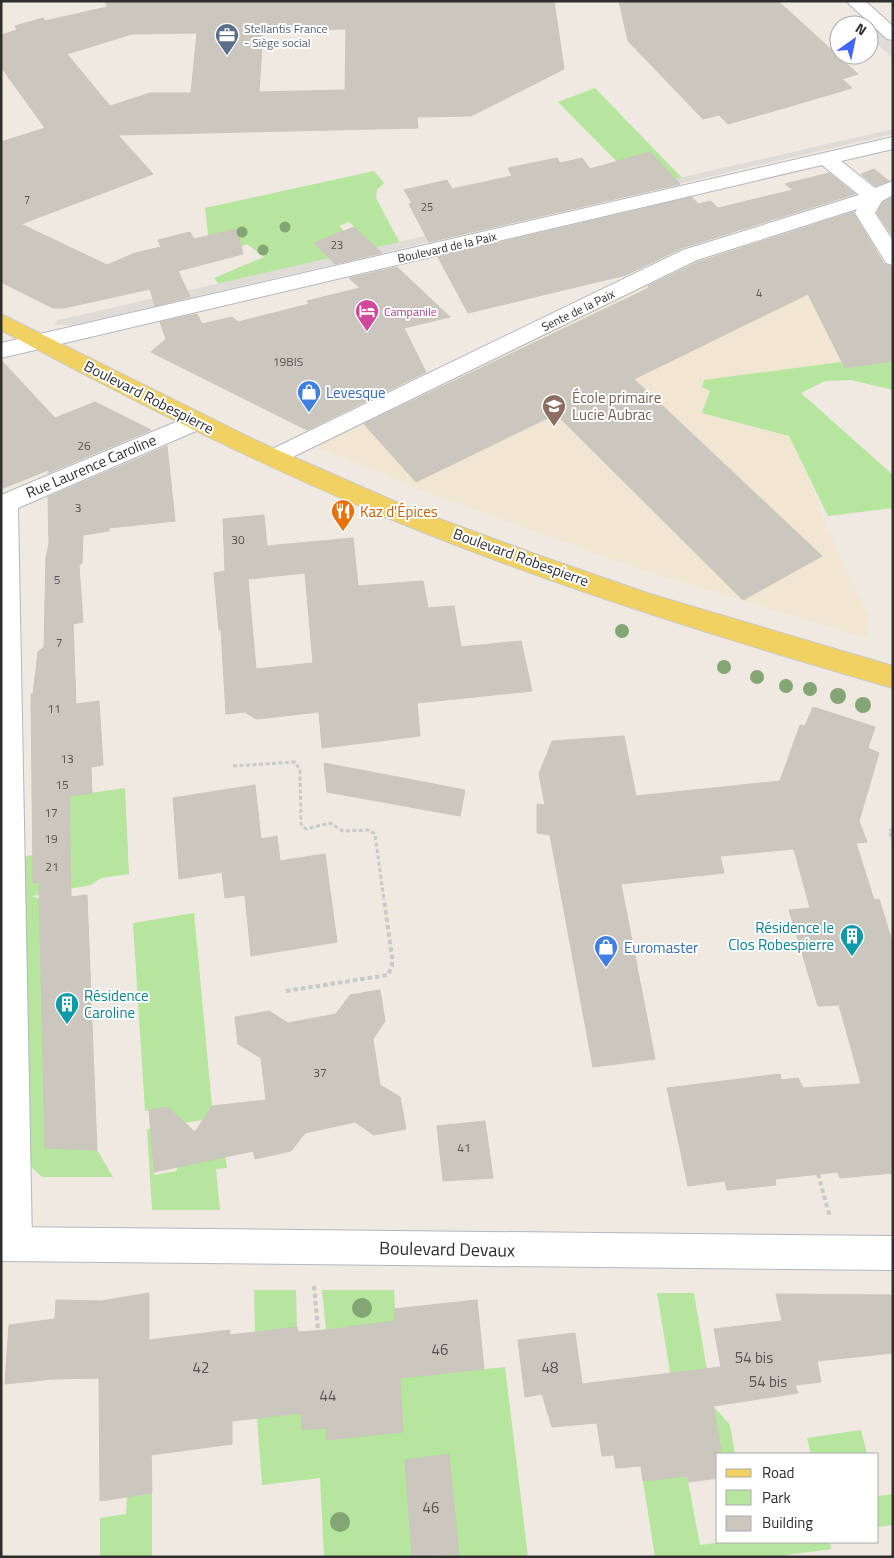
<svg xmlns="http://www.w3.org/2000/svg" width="894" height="1558" viewBox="0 0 894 1558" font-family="'Titillium Web',sans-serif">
<rect width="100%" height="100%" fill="#efe9e1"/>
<polygon fill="#f0e6d1" points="777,230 841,362 705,380 711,391 702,413 789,436 815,493 826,526 869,616 867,638 661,576 594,553 416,488 315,446 374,417 432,383 698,256"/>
<g fill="#b6e59e">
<polygon points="595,88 682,178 642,187 558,102"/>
<polygon points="374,171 384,183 377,190 376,198 400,243 376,248 349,222 339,226 344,231 315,243 365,251 219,284 214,278 264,257 247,244 211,261 205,208"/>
<polygon points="893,361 893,390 851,380 825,381 801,393 893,475 893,508 828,516 789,436 702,413 710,391 702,387 704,380 841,362 845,368"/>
<polygon points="125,788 129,874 101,878 91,885 32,896 45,901 40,903 45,1147 97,1150 113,1177 42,1177 19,1156 17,858 33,855 68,796"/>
<polygon points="194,913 212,1106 203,1120 177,1124 176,1114 168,1107 145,1111 133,923"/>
<polygon points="150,1129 154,1175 177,1171 177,1167 205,1161 204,1152 224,1148 227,1168 216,1169 220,1210 152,1210 147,1130"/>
<polygon points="254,1290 296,1290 297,1327 255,1332"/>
<polygon points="322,1290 394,1290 396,1328 347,1327 326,1330"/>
<polygon points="657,1293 694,1293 713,1406 730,1425 735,1454 718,1454 678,1420"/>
<polygon points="505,1367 528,1557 437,1557 459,1553 449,1454 405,1460 412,1557 324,1557 320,1478 262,1485 257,1418 301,1413 302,1430 326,1428 327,1440 403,1432 400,1378"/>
<polygon points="861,1430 867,1454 811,1454 807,1438"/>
<polygon points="687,1476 700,1545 724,1542 830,1542 831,1549 773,1557 655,1557 643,1481"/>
<polygon points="152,1493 152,1557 100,1557 100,1518 126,1514 127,1497"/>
<polygon points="893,1494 893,1525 878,1527 878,1496"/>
</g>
<g fill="#dfdcd8">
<polygon points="876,30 893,44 893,58 869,37 869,32"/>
<polygon points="893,129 893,134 74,325 54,325 58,320"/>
</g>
<g fill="#cbc7bf" stroke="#cbc5ba" fill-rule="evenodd">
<path d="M105,1H554L564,69L471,116L417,117L418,128L118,135L153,174L21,224L107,265L135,253L161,247L158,240L190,232L194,239L237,229L243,254L178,271L190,297L155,306L150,289L64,308H53L1,282V142L45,128L1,67V35L17,30L15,26L43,18L45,21L107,7ZM346,29L345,90L259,92L263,31ZM197,33L191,93H150L110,106L67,54L132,34Z"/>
<polygon points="619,1 778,1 858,74 842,79 852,88 784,108 728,124 719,115 703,119 628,41"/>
<polygon points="650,152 680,184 429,242 409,204 412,203 404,190 447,180 452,189 512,176 508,168 557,158 560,163 582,158 590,169"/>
<polygon points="874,169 889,181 875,186 861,174"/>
<polygon points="829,173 855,194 682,248 626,275 468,313 438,257 692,197 698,204 711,201 718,208 793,190 785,184"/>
<polygon points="893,197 893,237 877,213 883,202"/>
<polygon points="853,212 884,264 893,267 893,361 845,368 808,294 634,379 822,556 743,600 556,414 416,482 364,424 649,288 648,286 698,262"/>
<polygon points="354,227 382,253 335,264 314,243"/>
<polygon points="397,267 450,317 404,328 426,372 307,430 151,352 166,339 160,322 197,314 202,324 232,317 238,322 309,304 307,301 360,288 349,278"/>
<polygon points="1,360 55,418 95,402 151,430 48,473 48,470 1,489"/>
<polygon points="167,446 175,521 109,528 109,531 83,535 82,563 79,566 83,622 73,624 76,704 99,701 103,765 91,767 92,793 69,796 70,849 71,897 87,895 97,1150 45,1148 39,882 33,883 31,694 33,694 38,652 44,647 46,557 49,544 48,497"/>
<path d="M264,515L267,546L353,538L358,586L423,581L428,608L454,606L461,647L521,641L532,691L417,703L420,736L322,748L319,712L256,719L245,712L226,714L221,630H219L214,573L225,571L223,519ZM305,573L313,663L256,669L248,579Z"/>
<polygon points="813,707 875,727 868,748 879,753 859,821 867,842 856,843 874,900 879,899 893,944 893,1173 840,1178 838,1172 775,1179 776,1185 727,1190 725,1181 688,1186 667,1088 780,1074 781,1080 798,1078 803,1088 861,1084 839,1005 818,1006 789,910 810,908 794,849 720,856 724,873 621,884 655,1059 593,1067 550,835 537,833 537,804 545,805 539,774 552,741 624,736 636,796 780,781 800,725 805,726"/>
<polygon points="324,763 465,790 460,816 327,792"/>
<polygon points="255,785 261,839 277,836 280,861 325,854 337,942 251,956 245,895 225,898 222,872 179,879 173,798"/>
<polygon points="380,990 385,1021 373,1039 380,1085 400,1097 406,1129 374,1135 355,1122 305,1133 291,1151 255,1159 253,1151 154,1172 149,1110 168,1107 195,1132 212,1106 266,1100 261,1058 238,1044 235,1017 269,1011 288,1023 336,1014 350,995"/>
<polygon points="485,1121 493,1178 443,1181 437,1126"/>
<polygon points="149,1293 149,1340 230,1330 230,1335 297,1327 298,1332 326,1330 395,1321 394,1309 477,1300 484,1369 400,1378 403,1432 327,1440 326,1428 302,1430 301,1413 232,1421 232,1444 151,1455 152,1493 100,1501 99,1378 53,1379 5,1384 9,1325 55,1319 56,1300 101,1301"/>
<polygon points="776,1294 893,1295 893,1353 817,1361 821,1382 795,1385 798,1393 713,1406 721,1450 718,1450 718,1478 689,1482 687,1476 643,1481 641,1466 616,1468 614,1455 602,1456 597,1423 552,1427 542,1394 525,1397 518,1340 575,1333 582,1384 721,1367 714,1329 782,1321"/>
<polygon points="449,1454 459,1554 412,1557 405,1460"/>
</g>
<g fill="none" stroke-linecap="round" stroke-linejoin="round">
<g stroke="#b4b7c1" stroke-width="2">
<g id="street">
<polygon points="846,1 865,1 893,26 893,40 887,39"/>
<polygon points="893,137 893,149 841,161 875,188 893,181 893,195 882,201 875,213 893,241 893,265 886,263 883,258 855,213 857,209 697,260 274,466 266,464 262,458 266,452 683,250 859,195 822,165 1,358 1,343"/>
<polygon points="195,414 203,416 206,422 203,428 18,508 32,1244 27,1256 15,1261 3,1256 1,1251 1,495"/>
</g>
</g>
<g stroke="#b4b7c1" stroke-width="2">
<polygon id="secondary" points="1,1227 893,1236 893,1270 1,1261"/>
</g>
<g stroke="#c9c9c9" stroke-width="2">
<path id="primary" d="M1,314L257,441L410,508L532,553L650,594L893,666V688C724,639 556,587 393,520C259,465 129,399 1,330Z"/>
</g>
<g stroke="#c9c9c9" stroke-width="3" stroke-dasharray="4 2.5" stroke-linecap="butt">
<polyline points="233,766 295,762 300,770 301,824 306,829 330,823 343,831 369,830 375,834 384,900"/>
<polyline points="893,829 889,831 893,841"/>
</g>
<g stroke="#c9c9c9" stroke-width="4" stroke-dasharray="4.5 3" stroke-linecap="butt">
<polyline points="286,991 388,975 392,966 392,957 384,899"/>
<polyline points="818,1174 830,1217"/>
<polyline points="314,1286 318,1330"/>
</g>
<use href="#street" fill="#fff" fill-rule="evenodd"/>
<use href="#secondary" fill="#fff" fill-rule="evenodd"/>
<use href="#primary" fill="#f2d163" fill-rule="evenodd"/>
</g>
<g fill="#84a574">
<circle cx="285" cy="227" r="5.5"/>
<circle cx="242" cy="232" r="5.5"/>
<circle cx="263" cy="250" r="5.5"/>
<circle cx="622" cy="631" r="7"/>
<circle cx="724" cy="667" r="7"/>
<circle cx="757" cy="677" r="7"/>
<circle cx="786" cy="686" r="7"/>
<circle cx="810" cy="689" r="7"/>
<circle cx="838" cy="696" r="8"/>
<circle cx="863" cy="705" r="8"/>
<circle cx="362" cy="1308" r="10"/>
<circle cx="340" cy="1522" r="10"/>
</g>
<defs>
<g id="office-pin" transform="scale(1.25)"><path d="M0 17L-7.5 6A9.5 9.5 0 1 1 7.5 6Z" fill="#5c6f8a" stroke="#fff"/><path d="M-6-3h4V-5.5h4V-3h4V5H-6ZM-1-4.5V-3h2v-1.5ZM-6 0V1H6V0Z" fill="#fff"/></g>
<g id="hotel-pin" transform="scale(1.25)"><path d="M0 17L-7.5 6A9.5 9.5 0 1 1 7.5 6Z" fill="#d1479c" stroke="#fff"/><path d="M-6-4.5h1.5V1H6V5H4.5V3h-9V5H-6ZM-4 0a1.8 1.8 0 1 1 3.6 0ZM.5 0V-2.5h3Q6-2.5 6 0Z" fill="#fff"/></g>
<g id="shop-pin" transform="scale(1.25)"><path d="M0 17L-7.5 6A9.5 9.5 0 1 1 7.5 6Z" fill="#3f7fe0" stroke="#fff"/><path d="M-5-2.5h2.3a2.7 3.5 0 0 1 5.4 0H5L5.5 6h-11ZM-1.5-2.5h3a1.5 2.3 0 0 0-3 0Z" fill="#fff"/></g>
<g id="school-pin" transform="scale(1.25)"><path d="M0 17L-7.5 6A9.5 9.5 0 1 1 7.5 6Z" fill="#8d6e63" stroke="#fff"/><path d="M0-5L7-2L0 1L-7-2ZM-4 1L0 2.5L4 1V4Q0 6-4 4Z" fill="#fff"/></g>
<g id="restaurant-pin" transform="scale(1.25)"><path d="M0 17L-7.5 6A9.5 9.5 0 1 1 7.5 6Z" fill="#e8710a" stroke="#fff"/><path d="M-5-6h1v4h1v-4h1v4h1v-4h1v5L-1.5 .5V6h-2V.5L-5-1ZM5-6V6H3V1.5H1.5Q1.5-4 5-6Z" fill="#fff"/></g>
<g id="building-pin" transform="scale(1.25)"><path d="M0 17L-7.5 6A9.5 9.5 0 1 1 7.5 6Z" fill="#0f9aa8" stroke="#fff"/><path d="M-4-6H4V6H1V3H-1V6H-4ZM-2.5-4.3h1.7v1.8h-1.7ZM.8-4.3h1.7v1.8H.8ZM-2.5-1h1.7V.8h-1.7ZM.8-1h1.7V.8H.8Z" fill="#fff"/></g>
</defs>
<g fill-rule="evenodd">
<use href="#office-pin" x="227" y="35"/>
<use href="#hotel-pin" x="367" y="311"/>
<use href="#shop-pin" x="309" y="392"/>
<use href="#school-pin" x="554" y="406"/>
<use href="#restaurant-pin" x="343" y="511"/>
<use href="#building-pin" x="852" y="936"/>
<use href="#shop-pin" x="606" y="947"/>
<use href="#building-pin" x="67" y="1004"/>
</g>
<g text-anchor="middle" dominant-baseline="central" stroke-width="4" stroke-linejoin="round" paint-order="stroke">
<g font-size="11" fill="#555452">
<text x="27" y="200">7</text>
<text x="427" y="207">25</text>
<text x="337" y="245">23</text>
<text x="759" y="293">4</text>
</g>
<g font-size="12" fill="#4e5e75" stroke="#fff" text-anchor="start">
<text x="244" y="28">Stellantis France<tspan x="244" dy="14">- Siège social</tspan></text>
</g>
<g font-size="12" fill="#2e2e2e" stroke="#fff">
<text transform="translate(447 247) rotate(-13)">Boulevard de la Paix</text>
<text transform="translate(578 310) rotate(-26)">Sente de la Paix</text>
</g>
<g font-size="12" fill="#b23c85" stroke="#fff" text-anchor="start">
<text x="384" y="311">Campanile</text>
</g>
<g font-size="12" fill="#555452">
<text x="288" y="361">19BIS</text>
<text x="84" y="445">26</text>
<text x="78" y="507">3</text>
<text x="238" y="539">30</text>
<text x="57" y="579">5</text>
<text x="59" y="642">7</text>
<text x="54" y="708">11</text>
<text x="67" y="758">13</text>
<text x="62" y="784">15</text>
<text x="51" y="812">17</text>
<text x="51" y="838">19</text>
<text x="52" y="866">21</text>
<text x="320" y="1072">37</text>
<text x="464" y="1147">41</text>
</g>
<g font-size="15" fill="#366cbe" stroke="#fff" text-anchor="start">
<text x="326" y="392">Levesque</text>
<text x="624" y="947">Euromaster</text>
</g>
<g font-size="15" fill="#2e2e2e" stroke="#fff">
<text transform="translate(149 397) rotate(27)">Boulevard Robespierre</text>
<text transform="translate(91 466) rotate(-23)">Rue Laurence Caroline</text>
<text transform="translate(521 557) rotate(20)">Boulevard Robespierre</text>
</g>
<g font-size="15" fill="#785e54" stroke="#fff" text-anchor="start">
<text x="572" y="397">École primaire<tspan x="572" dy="17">Lucie Aubrac</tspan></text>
</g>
<g font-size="15" fill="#c56008" stroke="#fff" text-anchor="start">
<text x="360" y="511">Kaz d'Épices</text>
</g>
<g font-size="15" fill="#0d838f" stroke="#fff" text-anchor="end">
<text x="834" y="927">Résidence le<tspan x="834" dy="17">Clos Robespierre</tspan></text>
<text x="84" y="995" text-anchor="start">Résidence<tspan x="84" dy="17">Caroline</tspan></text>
</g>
<g font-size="15" fill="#555452">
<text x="440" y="1349">46</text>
<text x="754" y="1357">54 bis</text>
<text x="201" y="1367">42</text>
<text x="550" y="1367">48</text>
<text x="768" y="1381">54 bis</text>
<text x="328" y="1395">44</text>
<text x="431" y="1507">46</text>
</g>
<g font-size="18" fill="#2e2e2e" stroke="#fff">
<text transform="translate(447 1249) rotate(1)">Boulevard Devaux</text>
</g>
</g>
<rect width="894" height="1558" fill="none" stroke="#2e2e2e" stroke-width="5"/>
<rect x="716" y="1453" width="162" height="90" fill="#ffffff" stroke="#ababab"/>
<rect x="726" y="1469" width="25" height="8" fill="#f2d163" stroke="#ababab"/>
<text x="762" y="1478" font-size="15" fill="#2e2e2e">Road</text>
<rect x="726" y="1490" width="25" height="15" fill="#b6e59e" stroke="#ababab"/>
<text x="762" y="1503" font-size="15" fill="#2e2e2e">Park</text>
<rect x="726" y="1516" width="25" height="15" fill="#cbc7bf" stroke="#ababab"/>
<text x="762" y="1528" font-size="15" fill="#2e2e2e">Building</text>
<g transform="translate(854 40) rotate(33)"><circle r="24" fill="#ffffff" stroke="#ababab"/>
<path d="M0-4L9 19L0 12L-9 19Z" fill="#4264fb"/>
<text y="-8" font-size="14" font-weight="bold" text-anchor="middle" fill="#2e2e2e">N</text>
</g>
</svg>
